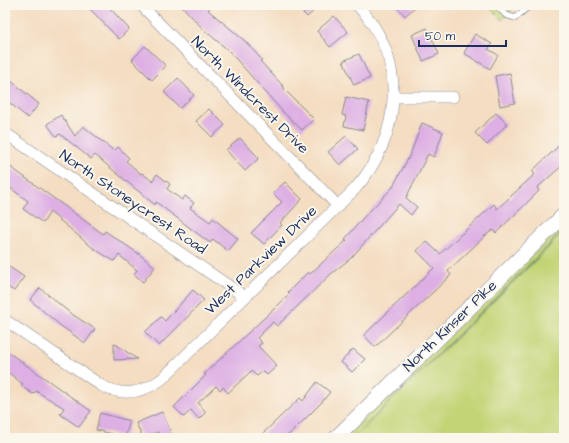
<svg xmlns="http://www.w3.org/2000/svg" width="569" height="443" viewBox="0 0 569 443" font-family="'Architects Daughter',sans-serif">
<rect width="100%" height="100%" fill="#fbf7ec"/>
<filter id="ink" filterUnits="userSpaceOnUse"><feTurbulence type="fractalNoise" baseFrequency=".025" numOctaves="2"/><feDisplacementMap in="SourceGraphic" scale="8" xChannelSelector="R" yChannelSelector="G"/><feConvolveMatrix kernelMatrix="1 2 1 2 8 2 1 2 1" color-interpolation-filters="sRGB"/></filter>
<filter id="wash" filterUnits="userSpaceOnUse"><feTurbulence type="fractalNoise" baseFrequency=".012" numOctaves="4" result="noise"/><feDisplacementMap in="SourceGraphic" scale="16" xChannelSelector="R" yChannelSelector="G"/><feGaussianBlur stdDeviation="0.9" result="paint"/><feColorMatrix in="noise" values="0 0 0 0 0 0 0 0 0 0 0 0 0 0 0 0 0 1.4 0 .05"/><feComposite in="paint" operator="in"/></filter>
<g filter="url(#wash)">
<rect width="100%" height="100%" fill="#f4ddc1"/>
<g fill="#c3d476" stroke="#6f826a">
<polygon points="487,5 517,5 502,20"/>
<polygon points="564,224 564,438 344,438"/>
</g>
<polygon fill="#9ab667" stroke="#5a7262" points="564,230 545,251 353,438"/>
<g id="blocks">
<g fill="#ddafe4">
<polygon points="86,5 107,5 129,29 119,39"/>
<polygon points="181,5 213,5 208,10 245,41 262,60 260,61 284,87 284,89 314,119 302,130 283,112 229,51 203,29"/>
<polygon points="295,5 320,5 307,17"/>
<polygon points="395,5 417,5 405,16"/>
<polygon points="334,16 348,32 330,47 317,31"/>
<polygon points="427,28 439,54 423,61 412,35"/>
<polygon points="475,34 492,44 488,49 498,55 490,69 464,53"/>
<polygon points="145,46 166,66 152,80 132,60"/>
<polygon points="359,54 370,78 354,85 343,61"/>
<polygon points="510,73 515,103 500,106 495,76"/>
<polygon points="5,76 39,104 28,118 5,99"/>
<polygon points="178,78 194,95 180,108 164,92"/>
<polygon points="346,97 369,102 363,130 344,126 346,116 342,115"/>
<polygon points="209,109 225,125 212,137 196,121"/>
<polygon points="496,113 507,124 487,145 475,133"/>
<polygon points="61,115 75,136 83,126 114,151 118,147 129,158 126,161 141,174 142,173 152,181 157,174 170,184 167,189 182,200 185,196 194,203 190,208 210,222 213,218 238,239 228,251 213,239 210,243 156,202 155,205 95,155 91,159 60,134 56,136 47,124"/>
<polygon points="422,123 443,132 434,157 428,154 406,198 417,207 411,215 399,204 351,258 331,274 277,326 273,322 257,338 262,343 258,346 277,366 267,375 263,371 257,376 251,371 228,393 223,387 220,390 216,386 198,403 206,412 199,419 191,410 184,417 174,407 206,375 204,374 290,294 288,292 308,272 310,274 347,240 345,239 363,218 392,188 410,155"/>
<polygon points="346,136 358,149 340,165 328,152"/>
<polygon points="240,138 259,158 245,171 226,150"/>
<polygon points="564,141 564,164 537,188 539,191 496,233 493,230 486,235 448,271 451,275 375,347 364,335 434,268 417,251 426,241 440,254 494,204 497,209 535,174 532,171"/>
<polygon points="5,163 103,234 105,231 139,254 155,267 143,282 134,274 137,270 119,255 114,261 93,248 50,212 43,223 23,209 28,201 5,184"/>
<polygon points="285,182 302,199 280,223 282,225 264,244 251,233 282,202 273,193"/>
<polygon points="5,264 24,277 14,291 5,285"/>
<polygon points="40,288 70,313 95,329 85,343 61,326 30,300"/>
<polygon points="193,290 204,300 159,346 145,332 161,317 165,321"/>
<polygon points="114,343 137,359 114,360"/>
<polygon points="353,349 365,359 352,372 341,362"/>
<polygon points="5,350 91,411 79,427 60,414 64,408 36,391 33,394 21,386 23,384 5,370"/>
<polygon points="317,382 330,392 321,403 292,432 284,438 258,438 300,398 303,401"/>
<polygon points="162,412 171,433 161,437 158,432 143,438 136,423"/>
<polygon points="100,413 130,421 125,437 96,430"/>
</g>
</g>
</g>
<g filter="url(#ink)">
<use href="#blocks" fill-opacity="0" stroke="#888690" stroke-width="1"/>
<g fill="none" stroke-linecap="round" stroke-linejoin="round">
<g stroke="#888690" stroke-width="7">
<polyline id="lane" points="496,5 506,15 515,18 530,5"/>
</g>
<g stroke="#888690" stroke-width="12">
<g id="street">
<polyline points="141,5 338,206"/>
<polyline points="394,97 453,97"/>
<polyline points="5,133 245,297"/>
<path d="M5,320L102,386C124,397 143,393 162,379L355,189C402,136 409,58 357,5"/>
</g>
</g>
<g stroke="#888690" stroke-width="16">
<polyline id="secondary" points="336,438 564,215"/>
</g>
<use href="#lane" stroke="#fff" stroke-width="5.5"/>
<use href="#street" stroke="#fff" stroke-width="11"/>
<use href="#secondary" stroke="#fff" stroke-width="15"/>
</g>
</g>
<g text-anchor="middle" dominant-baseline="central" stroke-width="4" stroke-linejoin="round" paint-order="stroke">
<g font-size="15" fill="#1b2f5e" stroke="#fbf7ec">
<text transform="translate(250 95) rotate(45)">North Windcrest Drive</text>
<text transform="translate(133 202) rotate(34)">North Stoneycrest Road</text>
<text transform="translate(261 260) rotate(-44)">West Parkview Drive</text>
<text transform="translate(450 326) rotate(-44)">North Kinser Pike</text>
</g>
</g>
<rect width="569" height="443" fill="none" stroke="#fbf7ec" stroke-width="20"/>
<path d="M419 40v6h87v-6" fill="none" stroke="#1b2f5e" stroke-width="2"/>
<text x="425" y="40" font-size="12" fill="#1b2f5e" stroke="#fbf7ec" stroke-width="3" paint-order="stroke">50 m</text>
</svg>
